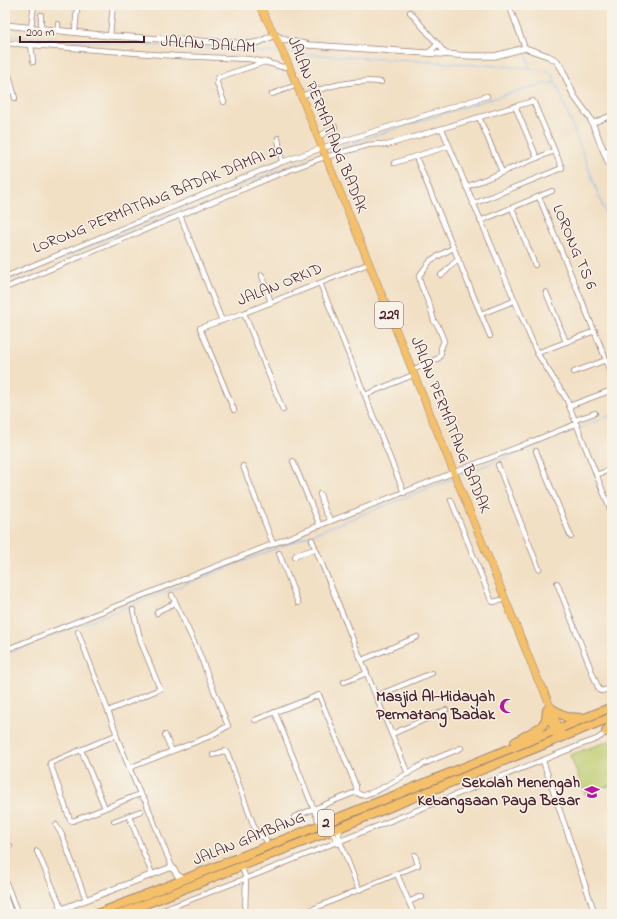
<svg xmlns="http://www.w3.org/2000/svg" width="617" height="919" viewBox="0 0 617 919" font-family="'Indie Flower',sans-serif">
<rect width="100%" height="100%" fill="#f7f3e8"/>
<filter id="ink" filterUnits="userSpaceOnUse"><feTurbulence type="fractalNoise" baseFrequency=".025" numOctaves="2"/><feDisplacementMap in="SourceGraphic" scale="8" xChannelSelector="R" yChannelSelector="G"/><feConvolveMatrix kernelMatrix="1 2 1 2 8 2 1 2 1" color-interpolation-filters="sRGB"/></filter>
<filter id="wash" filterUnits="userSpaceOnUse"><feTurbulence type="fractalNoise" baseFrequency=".012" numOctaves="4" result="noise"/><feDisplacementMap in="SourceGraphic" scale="16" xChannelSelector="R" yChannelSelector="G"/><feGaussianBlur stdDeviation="0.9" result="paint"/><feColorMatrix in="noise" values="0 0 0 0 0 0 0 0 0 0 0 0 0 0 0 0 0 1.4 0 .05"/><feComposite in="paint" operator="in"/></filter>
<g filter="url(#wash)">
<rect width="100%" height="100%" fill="#f2e0c5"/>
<polygon fill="#bccc6e" stroke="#83764c" points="612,740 612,785 585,794 570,755"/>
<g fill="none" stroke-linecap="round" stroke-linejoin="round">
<g stroke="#82bbf3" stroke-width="1">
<polyline points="5,36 280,53"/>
<polyline points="526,51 530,67"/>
<polyline points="287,53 531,68 548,71 553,75 612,230"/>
<polyline points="330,150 473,104 544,84 555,83"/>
<polyline points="5,281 189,205 318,155"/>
<polyline points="580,428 612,415"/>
<polyline points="459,476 577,429"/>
<polyline points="5,654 191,582 452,479"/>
</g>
</g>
</g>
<g filter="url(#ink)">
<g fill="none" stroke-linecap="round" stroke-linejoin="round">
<g stroke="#9e8078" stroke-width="6">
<g id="minor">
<polyline points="509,5 525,48"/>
<polyline points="410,12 446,54"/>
<polyline points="41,15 41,28"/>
<polyline points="31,27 34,5"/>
<polyline points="58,30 58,24"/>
<polyline points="75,31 77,9"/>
<polyline points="110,36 113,5"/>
<polyline points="5,43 177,56 249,59 265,62 282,67 289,66"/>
<polyline points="31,44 33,62"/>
<polyline points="5,52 7,68 15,98"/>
<polyline points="428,53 435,47 437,43"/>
<polyline points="272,94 297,85"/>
<path d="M301,96C328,86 352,79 381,82"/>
<polyline points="224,102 217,83 217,80 219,77 265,62"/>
<polyline points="515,106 537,158"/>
<polyline points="479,117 502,172"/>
<polyline points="593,123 612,115"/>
<polyline points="442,129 537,353 566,398 612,514"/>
<polyline points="318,137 335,127"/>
<polyline points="278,138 282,162"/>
<polyline points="604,152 612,148"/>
<polyline points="416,157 490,336"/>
<polyline points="394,163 449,146"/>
<polyline points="466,187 554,151"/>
<polyline points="539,197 612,374"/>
<polyline points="512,208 535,265"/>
<polyline points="180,215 222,321"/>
<polyline points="480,221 552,191"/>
<polyline points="262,275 271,303"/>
<path d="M441,275C448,271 451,264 458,260"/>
<polyline points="5,277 282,162 334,144 487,96"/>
<polyline points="320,283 404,493"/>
<polyline points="5,288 279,174 322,158 368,145 378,144 387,145 533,101 562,168 473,204"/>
<polyline points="546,292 566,342"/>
<polyline points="244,313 283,410"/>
<polyline points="481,314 514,301"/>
<polyline points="537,353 595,331"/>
<polyline points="412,370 439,358 441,353 441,348 444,341 438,326 434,321 430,306 421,285 419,276 431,260 453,248"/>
<polyline points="574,372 606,360"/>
<polyline points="365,395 413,375"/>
<polyline points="569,406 612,390"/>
<polyline points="234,410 200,328 244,313 368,264"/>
<polyline points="575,420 595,413"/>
<polyline points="536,451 571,537"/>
<polyline points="293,461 320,526"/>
<polyline points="498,465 539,569"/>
<polyline points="243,466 273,544"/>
<polyline points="596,475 612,469"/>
<polyline points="320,494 325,511 331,521"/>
<polyline points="451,500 491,600 493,602 506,599"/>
<polyline points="312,540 408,774"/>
<polyline points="279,553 298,603"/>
<polyline points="295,557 296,555 315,549"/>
<polyline points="557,583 599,690 601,691 612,688"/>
<polyline points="157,613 158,611 175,603"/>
<polyline points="78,632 116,732 116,735 140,794 145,800 172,867"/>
<polyline points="5,650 576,424"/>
<polyline points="362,660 417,637"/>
<polyline points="344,682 367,673"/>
<polyline points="376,696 432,673"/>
<polyline points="108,711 160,689 141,642 133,610"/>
<polyline points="275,712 320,825"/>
<polyline points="255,720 319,695 356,786 356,792 294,817"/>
<polyline points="392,734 446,710"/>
<polyline points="116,735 50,763 70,820 73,821 140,794"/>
<polyline points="165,735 172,751"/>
<polyline points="81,750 105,808"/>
<polyline points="213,755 224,751 227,752 256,832 258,835 265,838 269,846"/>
<polyline points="543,761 595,914"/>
<polyline points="129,768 208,737 228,726 199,653 172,595"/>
<path d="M356,792C359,794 361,796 364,795C383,790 399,778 415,769C429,760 446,755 461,748"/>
<polyline points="129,816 152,874"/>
<polyline points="114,821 141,811"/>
<polyline points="56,825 62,835 86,900"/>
<polyline points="341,828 339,834 340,841 359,890"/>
<polyline points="329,832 334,835 338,844"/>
<polyline points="340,841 583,744 597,739 607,732"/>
<polyline points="5,848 10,846"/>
<polyline points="37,851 62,909"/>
<polyline points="241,866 246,878 245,914"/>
<polyline points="397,874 414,914"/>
<polyline points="5,880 18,914"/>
<polyline points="409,902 419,897 422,897"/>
<polyline points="153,914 260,873 337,842"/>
<polyline points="301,914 418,865 415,855"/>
</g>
</g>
<g stroke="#9e8078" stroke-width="7">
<g id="tertiary">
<polyline points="5,25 110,36 250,44 259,42 275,35 285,40 309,45 471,56 495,56 525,48 548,56 557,61 562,69 574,96 590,118 612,171"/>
<polyline points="5,898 11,914"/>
<polyline points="49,914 172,867 178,876 185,879"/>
</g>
</g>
<g stroke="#9e8078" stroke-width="8">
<g id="primary">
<polyline points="259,5 278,41 289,66 538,680 542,686 561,733"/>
<polyline points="547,709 556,735"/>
</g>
</g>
<g stroke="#9e8078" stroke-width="10">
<g id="trunk">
<polyline points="551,708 566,717 582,718"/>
<polyline points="606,732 612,722"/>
<polyline points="515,742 542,726 546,719 547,710"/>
<polyline points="97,914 398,794 612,707"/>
<polyline points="120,914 341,827 612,717"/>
</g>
</g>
<use href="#minor" stroke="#fff" stroke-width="4.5"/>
<use href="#tertiary" stroke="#fff" stroke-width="5.5"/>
<use href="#primary" stroke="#f4c16a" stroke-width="7"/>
<use href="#trunk" stroke="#f4c16a" stroke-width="8"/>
</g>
</g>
<defs>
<g id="mosque-bare" transform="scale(1.2)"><path d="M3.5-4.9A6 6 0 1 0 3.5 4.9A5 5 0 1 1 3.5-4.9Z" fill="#b5179e" stroke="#f7f3e8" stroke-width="2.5" paint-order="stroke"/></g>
<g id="school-bare" transform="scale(1.2)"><path d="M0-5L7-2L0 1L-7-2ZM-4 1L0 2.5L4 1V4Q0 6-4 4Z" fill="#b5179e" stroke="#f7f3e8" stroke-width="2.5" paint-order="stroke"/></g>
</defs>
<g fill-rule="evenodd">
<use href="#mosque-bare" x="507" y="706"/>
<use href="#school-bare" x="592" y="792"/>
</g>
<g text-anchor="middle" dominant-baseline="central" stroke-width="3" stroke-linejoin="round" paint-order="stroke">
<g fill="#f7f3e8" stroke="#7e5f64" stroke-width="1">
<rect x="375" y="302" width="28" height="26" rx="3"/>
<rect x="318" y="810" width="16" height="26" rx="3"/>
</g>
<g font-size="15" font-weight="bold" fill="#4a1f2b">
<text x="389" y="315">229</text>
<text x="326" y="823">2</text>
</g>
<g font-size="16" fill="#4a1f2b" stroke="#f7f3e8">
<text transform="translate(208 45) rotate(4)">JALAN DALAM</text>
<text transform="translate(327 125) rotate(68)">JALAN PERMATANG BADAK</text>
<text transform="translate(158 199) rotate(-22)">LORONG PERMATANG BADAK DAMAI 20</text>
<text transform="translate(574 247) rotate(67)">LORONG TS 6</text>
<text transform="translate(280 285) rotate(-22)">JALAN ORKID</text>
<text transform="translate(450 425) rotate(68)">JALAN PERMATANG BADAK</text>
<text transform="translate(249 839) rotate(-22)">JALAN GAMBANG</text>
</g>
<g font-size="16" font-weight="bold" fill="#4a1f2b" stroke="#f7f3e8" text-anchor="end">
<text x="495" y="697">Masjid Al-Hidayah<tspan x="495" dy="18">Permatang Badak</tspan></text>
<text x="580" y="783">Sekolah Menengah<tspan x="580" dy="18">Kebangsaan Paya Besar</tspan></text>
</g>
</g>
<rect width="617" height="919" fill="none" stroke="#f7f3e8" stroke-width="20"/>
<path d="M20 36v6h124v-6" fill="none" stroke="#4a1f2b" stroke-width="2"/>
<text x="26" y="36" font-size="12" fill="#4a1f2b" stroke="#f7f3e8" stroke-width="3" paint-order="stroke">200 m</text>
</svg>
